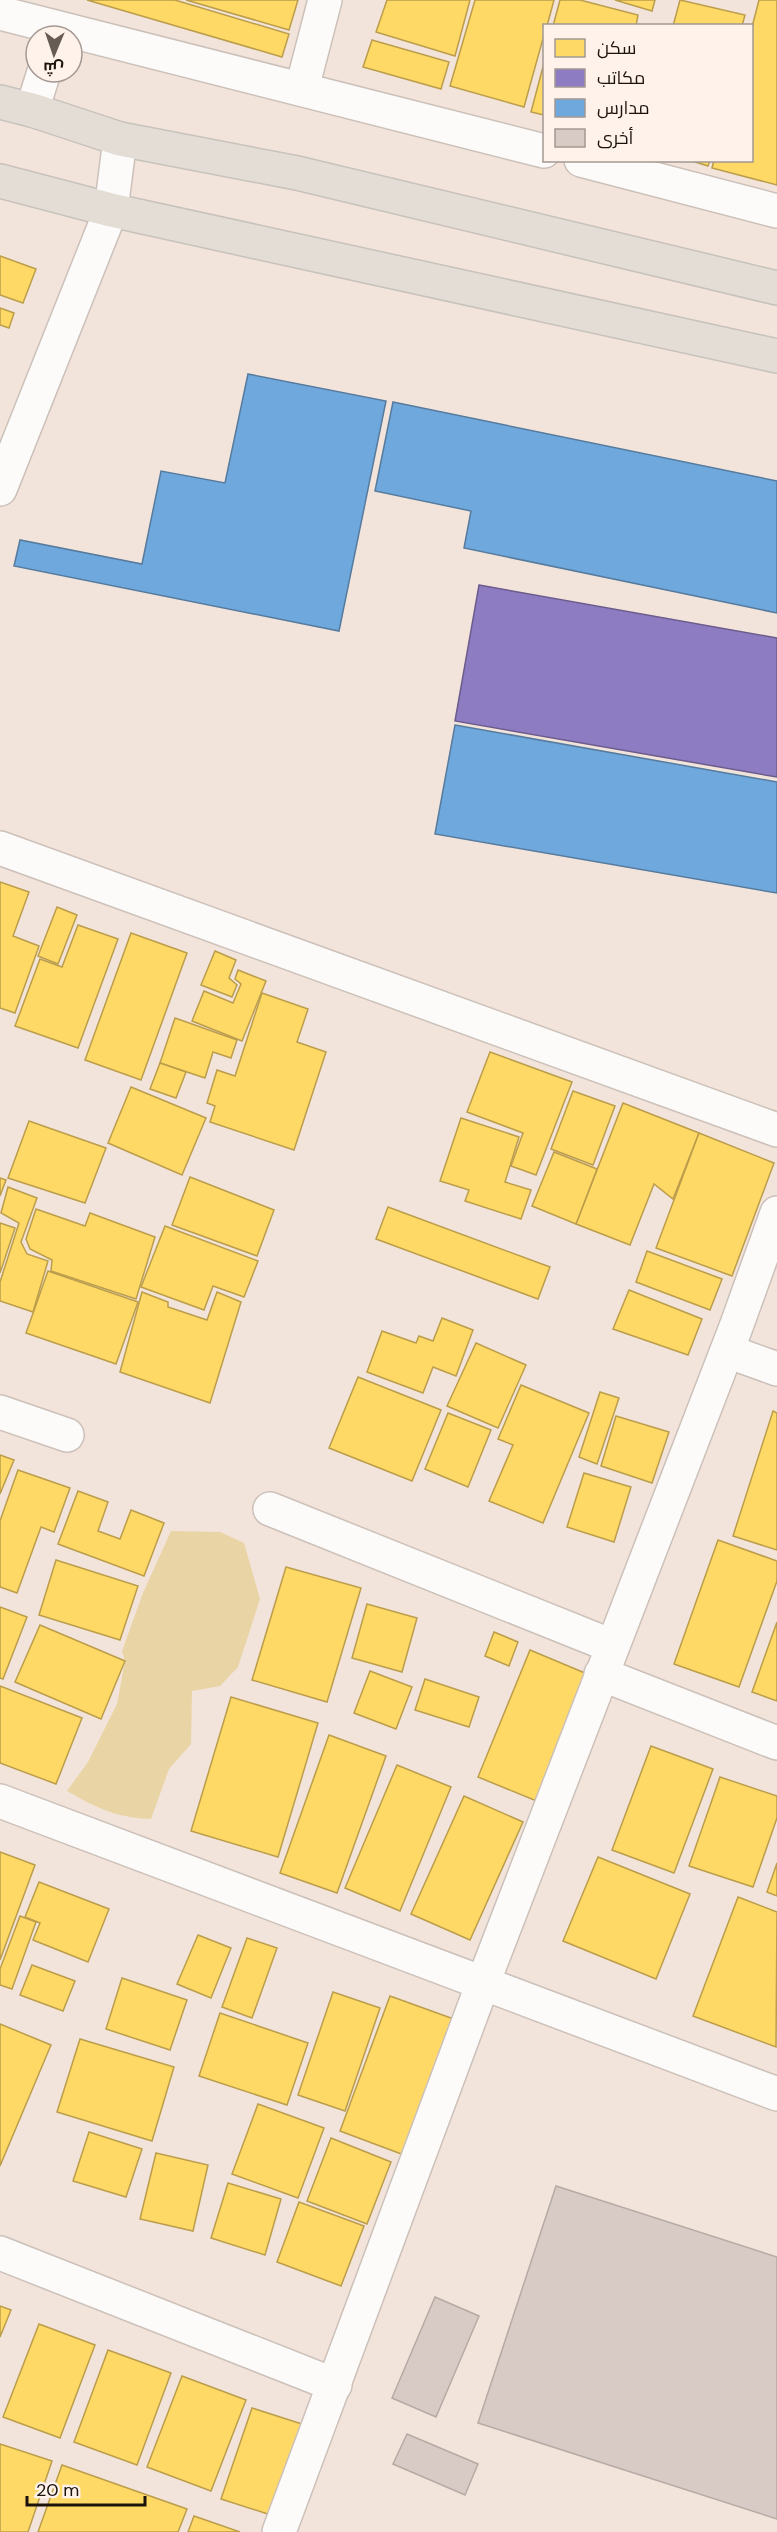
<svg xmlns="http://www.w3.org/2000/svg" width="777" height="2532" viewBox="0 0 777 2532" font-family="'DM Sans',Cairo,sans-serif">
<rect width="100%" height="100%" fill="#f2e4da"/>
<path fill="#e9d4a5" d="M171,1531L220,1532L244,1543L260,1599L238,1667L220,1686L192,1691L191,1744L169,1769L151,1819C118,1818 96,1808 67,1791L88,1762L117,1704L125,1661L122,1651L143,1593Z"/>
<g fill="#ffd966" stroke="#bb9d4b" stroke-width="1.5">
<polygon points="87,0 175,0 289,34 282,57"/>
<polygon points="186,0 298,0 289,30"/>
<polygon points="387,0 470,0 455,56 376,32"/>
<polygon points="475,0 554,0 547,26 544,26 544,35 524,107 450,86"/>
<polygon points="560,0 580,0 638,15 636,26 553,26"/>
<polygon points="615,0 655,0 652,11"/>
<polygon points="680,0 745,15 742,26 673,26"/>
<polygon points="759,0 777,0 777,185 712,168 714,160 752,160 752,27"/>
<polygon points="372,40 449,62 441,89 363,67"/>
<polygon points="544,63 544,115 531,112"/>
<polygon points="689,160 710,160 708,166"/>
<polygon points="0,256 36,269 23,303 0,295"/>
<polygon points="0,308 14,313 9,328 0,325"/>
<polygon points="0,882 29,892 13,936 39,946 15,1013 0,1008"/>
<polygon points="57,907 77,915 58,964 38,956"/>
<polygon points="78,925 118,939 78,1048 15,1026 40,959 62,967"/>
<polygon points="131,933 187,953 141,1080 85,1060"/>
<polygon points="215,951 236,960 229,978 237,985 232,997 201,985"/>
<polygon points="238,970 266,981 242,1041 192,1021 204,991 233,1003 241,984 235,979"/>
<polygon points="262,993 308,1009 297,1042 326,1052 294,1150 210,1122 215,1106 207,1103 217,1070 235,1076"/>
<polygon points="175,1018 237,1040 231,1058 213,1052 205,1078 160,1063"/>
<polygon points="490,1052 572,1082 536,1175 511,1166 523,1133 467,1112"/>
<polygon points="160,1063 186,1072 176,1098 150,1089"/>
<polygon points="131,1087 206,1118 182,1175 108,1143"/>
<polygon points="573,1091 615,1106 593,1165 551,1149"/>
<polygon points="623,1103 699,1133 673,1199 654,1184 630,1245 576,1224"/>
<polygon points="461,1118 519,1137 505,1182 531,1190 521,1219 465,1201 469,1190 440,1181"/>
<polygon points="29,1121 106,1148 85,1203 8,1178"/>
<polygon points="699,1133 774,1163 732,1276 656,1248"/>
<polygon points="554,1152 597,1169 576,1224 532,1206"/>
<polygon points="190,1177 274,1210 257,1256 172,1225"/>
<polygon points="0,1178 6,1180 0,1196"/>
<polygon points="8,1187 37,1198 21,1242 27,1254 48,1261 33,1312 0,1301 0,1282 19,1223 1,1213"/>
<polygon points="388,1207 550,1267 538,1299 376,1239"/>
<polygon points="36,1209 85,1226 90,1213 155,1237 136,1299 51,1271 52,1260 30,1249 26,1239"/>
<polygon points="0,1223 15,1228 0,1273"/>
<polygon points="165,1226 258,1261 244,1297 213,1286 204,1310 141,1287"/>
<polygon points="647,1251 722,1279 710,1310 636,1282"/>
<polygon points="48,1271 138,1302 116,1364 26,1333"/>
<polygon points="629,1290 702,1319 688,1355 613,1329"/>
<polygon points="142,1292 168,1302 168,1307 207,1320 217,1292 241,1302 210,1403 120,1372"/>
<polygon points="442,1318 473,1330 456,1376 433,1367 423,1393 367,1372 382,1331 416,1343 419,1336 433,1341"/>
<polygon points="476,1343 526,1365 498,1428 447,1406"/>
<polygon points="358,1377 441,1410 412,1481 329,1448"/>
<polygon points="521,1385 589,1413 543,1523 489,1501 513,1445 498,1439"/>
<polygon points="600,1392 619,1398 597,1464 579,1457"/>
<polygon points="773,1411 777,1413 777,1550 733,1536"/>
<polygon points="448,1413 491,1430 468,1487 425,1469"/>
<polygon points="616,1416 669,1432 652,1483 601,1466"/>
<polygon points="0,1455 14,1460 0,1494"/>
<polygon points="18,1470 70,1488 54,1532 41,1527 17,1593 0,1587 0,1521"/>
<polygon points="584,1473 631,1487 614,1542 567,1527"/>
<polygon points="78,1491 108,1502 98,1531 120,1539 131,1510 164,1523 144,1576 58,1544"/>
<polygon points="718,1540 777,1561 777,1581 739,1687 674,1664"/>
<polygon points="56,1560 138,1586 120,1640 39,1615"/>
<polygon points="286,1567 361,1588 327,1702 252,1680"/>
<polygon points="367,1604 417,1618 402,1672 352,1658"/>
<polygon points="0,1607 27,1617 3,1679 0,1678"/>
<polygon points="777,1622 777,1701 752,1692"/>
<polygon points="40,1625 125,1661 101,1719 15,1682"/>
<polygon points="494,1632 518,1642 509,1666 485,1656"/>
<polygon points="530,1650 592,1676 539,1802 478,1777"/>
<polygon points="370,1671 412,1687 396,1729 354,1713"/>
<polygon points="425,1679 479,1697 469,1727 415,1710"/>
<polygon points="0,1686 82,1718 56,1784 0,1763"/>
<polygon points="231,1697 318,1723 278,1857 191,1831"/>
<polygon points="329,1735 386,1756 337,1893 280,1873"/>
<polygon points="651,1746 713,1769 674,1873 612,1850"/>
<polygon points="397,1765 451,1787 400,1911 345,1888"/>
<polygon points="720,1777 777,1796 777,1818 753,1887 689,1866"/>
<polygon points="464,1796 523,1822 470,1940 411,1914"/>
<polygon points="0,1852 35,1865 0,1960"/>
<polygon points="598,1857 690,1894 656,1979 563,1941"/>
<polygon points="777,1863 777,1896 767,1892"/>
<polygon points="39,1882 109,1909 88,1962 33,1940 40,1923 25,1917"/>
<polygon points="738,1897 777,1912 776,2047 693,2016"/>
<polygon points="20,1916 36,1922 12,1989 0,1985 0,1969"/>
<polygon points="198,1935 231,1948 211,1998 177,1984"/>
<polygon points="247,1938 277,1948 252,2018 222,2007"/>
<polygon points="32,1965 75,1981 63,2011 20,1995"/>
<polygon points="122,1978 187,2000 170,2050 106,2029"/>
<polygon points="333,1992 380,2008 345,2111 298,2095"/>
<polygon points="390,1996 462,2022 412,2158 340,2131"/>
<polygon points="220,2013 308,2043 287,2105 199,2076"/>
<polygon points="0,2024 51,2045 0,2166"/>
<polygon points="80,2039 174,2067 152,2141 57,2112"/>
<polygon points="258,2104 324,2128 298,2198 232,2174"/>
<polygon points="89,2132 142,2149 126,2197 73,2181"/>
<polygon points="331,2138 391,2162 367,2224 307,2201"/>
<polygon points="156,2153 208,2165 193,2231 140,2219"/>
<polygon points="228,2183 281,2199 265,2255 211,2238"/>
<polygon points="299,2202 364,2226 341,2286 277,2262"/>
<polygon points="0,2306 11,2310 0,2337"/>
<polygon points="39,2324 95,2345 60,2438 3,2417"/>
<polygon points="108,2350 171,2373 137,2465 74,2442"/>
<polygon points="182,2376 246,2400 211,2491 147,2467"/>
<polygon points="252,2408 305,2425 274,2516 221,2499"/>
<polygon points="0,2444 52,2461 28,2532 0,2532"/>
<polygon points="62,2465 187,2509 178,2532 38,2532"/>
<polygon points="194,2516 240,2532 188,2532"/>
</g>
<polygon fill="#8e7cc3" stroke="#6c5c8c" stroke-width="1.5" points="479,585 777,638 777,777 455,721"/>
<g fill="#6fa8dc" stroke="#567b9e" stroke-width="1.5">
<polygon points="248,374 386,401 339,631 14,566 20,540 142,564 161,471 225,483"/>
<polygon points="393,402 777,481 777,613 464,548 471,511 375,491"/>
<polygon points="455,725 777,782 777,893 435,834"/>
</g>
<g fill="#d8cbc5" stroke="#b6aaa4" stroke-width="1.5">
<polygon points="556,2186 777,2257 777,2519 478,2423"/>
<polygon points="435,2297 479,2316 436,2417 392,2398"/>
<polygon points="407,2434 478,2464 465,2495 393,2464"/>
</g>
<g fill="none" stroke-linecap="round" stroke-linejoin="round">
<g stroke="#ccc1ba" stroke-width="36">
<g id="minor">
<polyline points="0,13 544,151"/>
<polyline points="302,88 325,0"/>
<polyline points="32,110 44,72"/>
<polyline points="581,160 777,211"/>
<polyline points="0,489 111,210 120,139"/>
<polyline points="0,848 777,1130"/>
<polyline points="727,1351 777,1369"/>
<polyline points="0,1412 67,1435"/>
<polyline points="270,1509 612,1646"/>
<polyline points="601,1674 777,1743"/>
<polyline points="0,1801 777,2094"/>
<polyline points="0,2253 335,2385"/>
<polyline points="279,2532 483,1983 736,1327 777,1213"/>
</g>
</g>
<g stroke="#c8c2bc" stroke-width="36">
<g id="primary">
<polyline points="0,102 32,110 120,139 297,173 777,288"/>
<polyline points="0,181 111,210 777,356"/>
</g>
</g>
<use href="#minor" stroke="#fdfbf9" stroke-width="33"/>
<use href="#primary" stroke="#e4ddd6" stroke-width="33"/>
</g>
<rect x="543" y="24" width="210" height="138" fill="#fef2eb" stroke="#a39892" stroke-width="1.5"/>
<rect x="555" y="39" width="30" height="18" fill="#ffd966" stroke="#a39892" stroke-width="1.5"/>
<text x="597" y="54" font-size="18" fill="#1b120c">سكن</text>
<rect x="555" y="69" width="30" height="18" fill="#8e7cc3" stroke="#a39892" stroke-width="1.5"/>
<text x="597" y="84" font-size="18" fill="#1b120c">مكاتب</text>
<rect x="555" y="99" width="30" height="18" fill="#6fa8dc" stroke="#a39892" stroke-width="1.5"/>
<text x="597" y="114" font-size="18" fill="#1b120c">مدارس</text>
<rect x="555" y="129" width="30" height="18" fill="#d8cbc5" stroke="#a39892" stroke-width="1.5"/>
<text x="597" y="144" font-size="18" fill="#1b120c">أخرى</text>
<g transform="translate(54 54) rotate(182)"><circle r="28" fill="#fef2eb" stroke="#a39892" stroke-width="1.5"/>
<path d="M0-4.5L10 22L0 15L-10 22Z" fill="#665c54"/>
<text y="-9" font-size="16" font-weight="bold" text-anchor="middle" fill="#1b120c">ش</text>
</g>
<path d="M27 2496v9h118v-9" fill="none" stroke="#1b120c" stroke-width="3"/>
<text x="36" y="2496" font-size="18" fill="#1b120c" stroke="#fef2eb" stroke-width="4.5" paint-order="stroke">20 m</text>
</svg>
